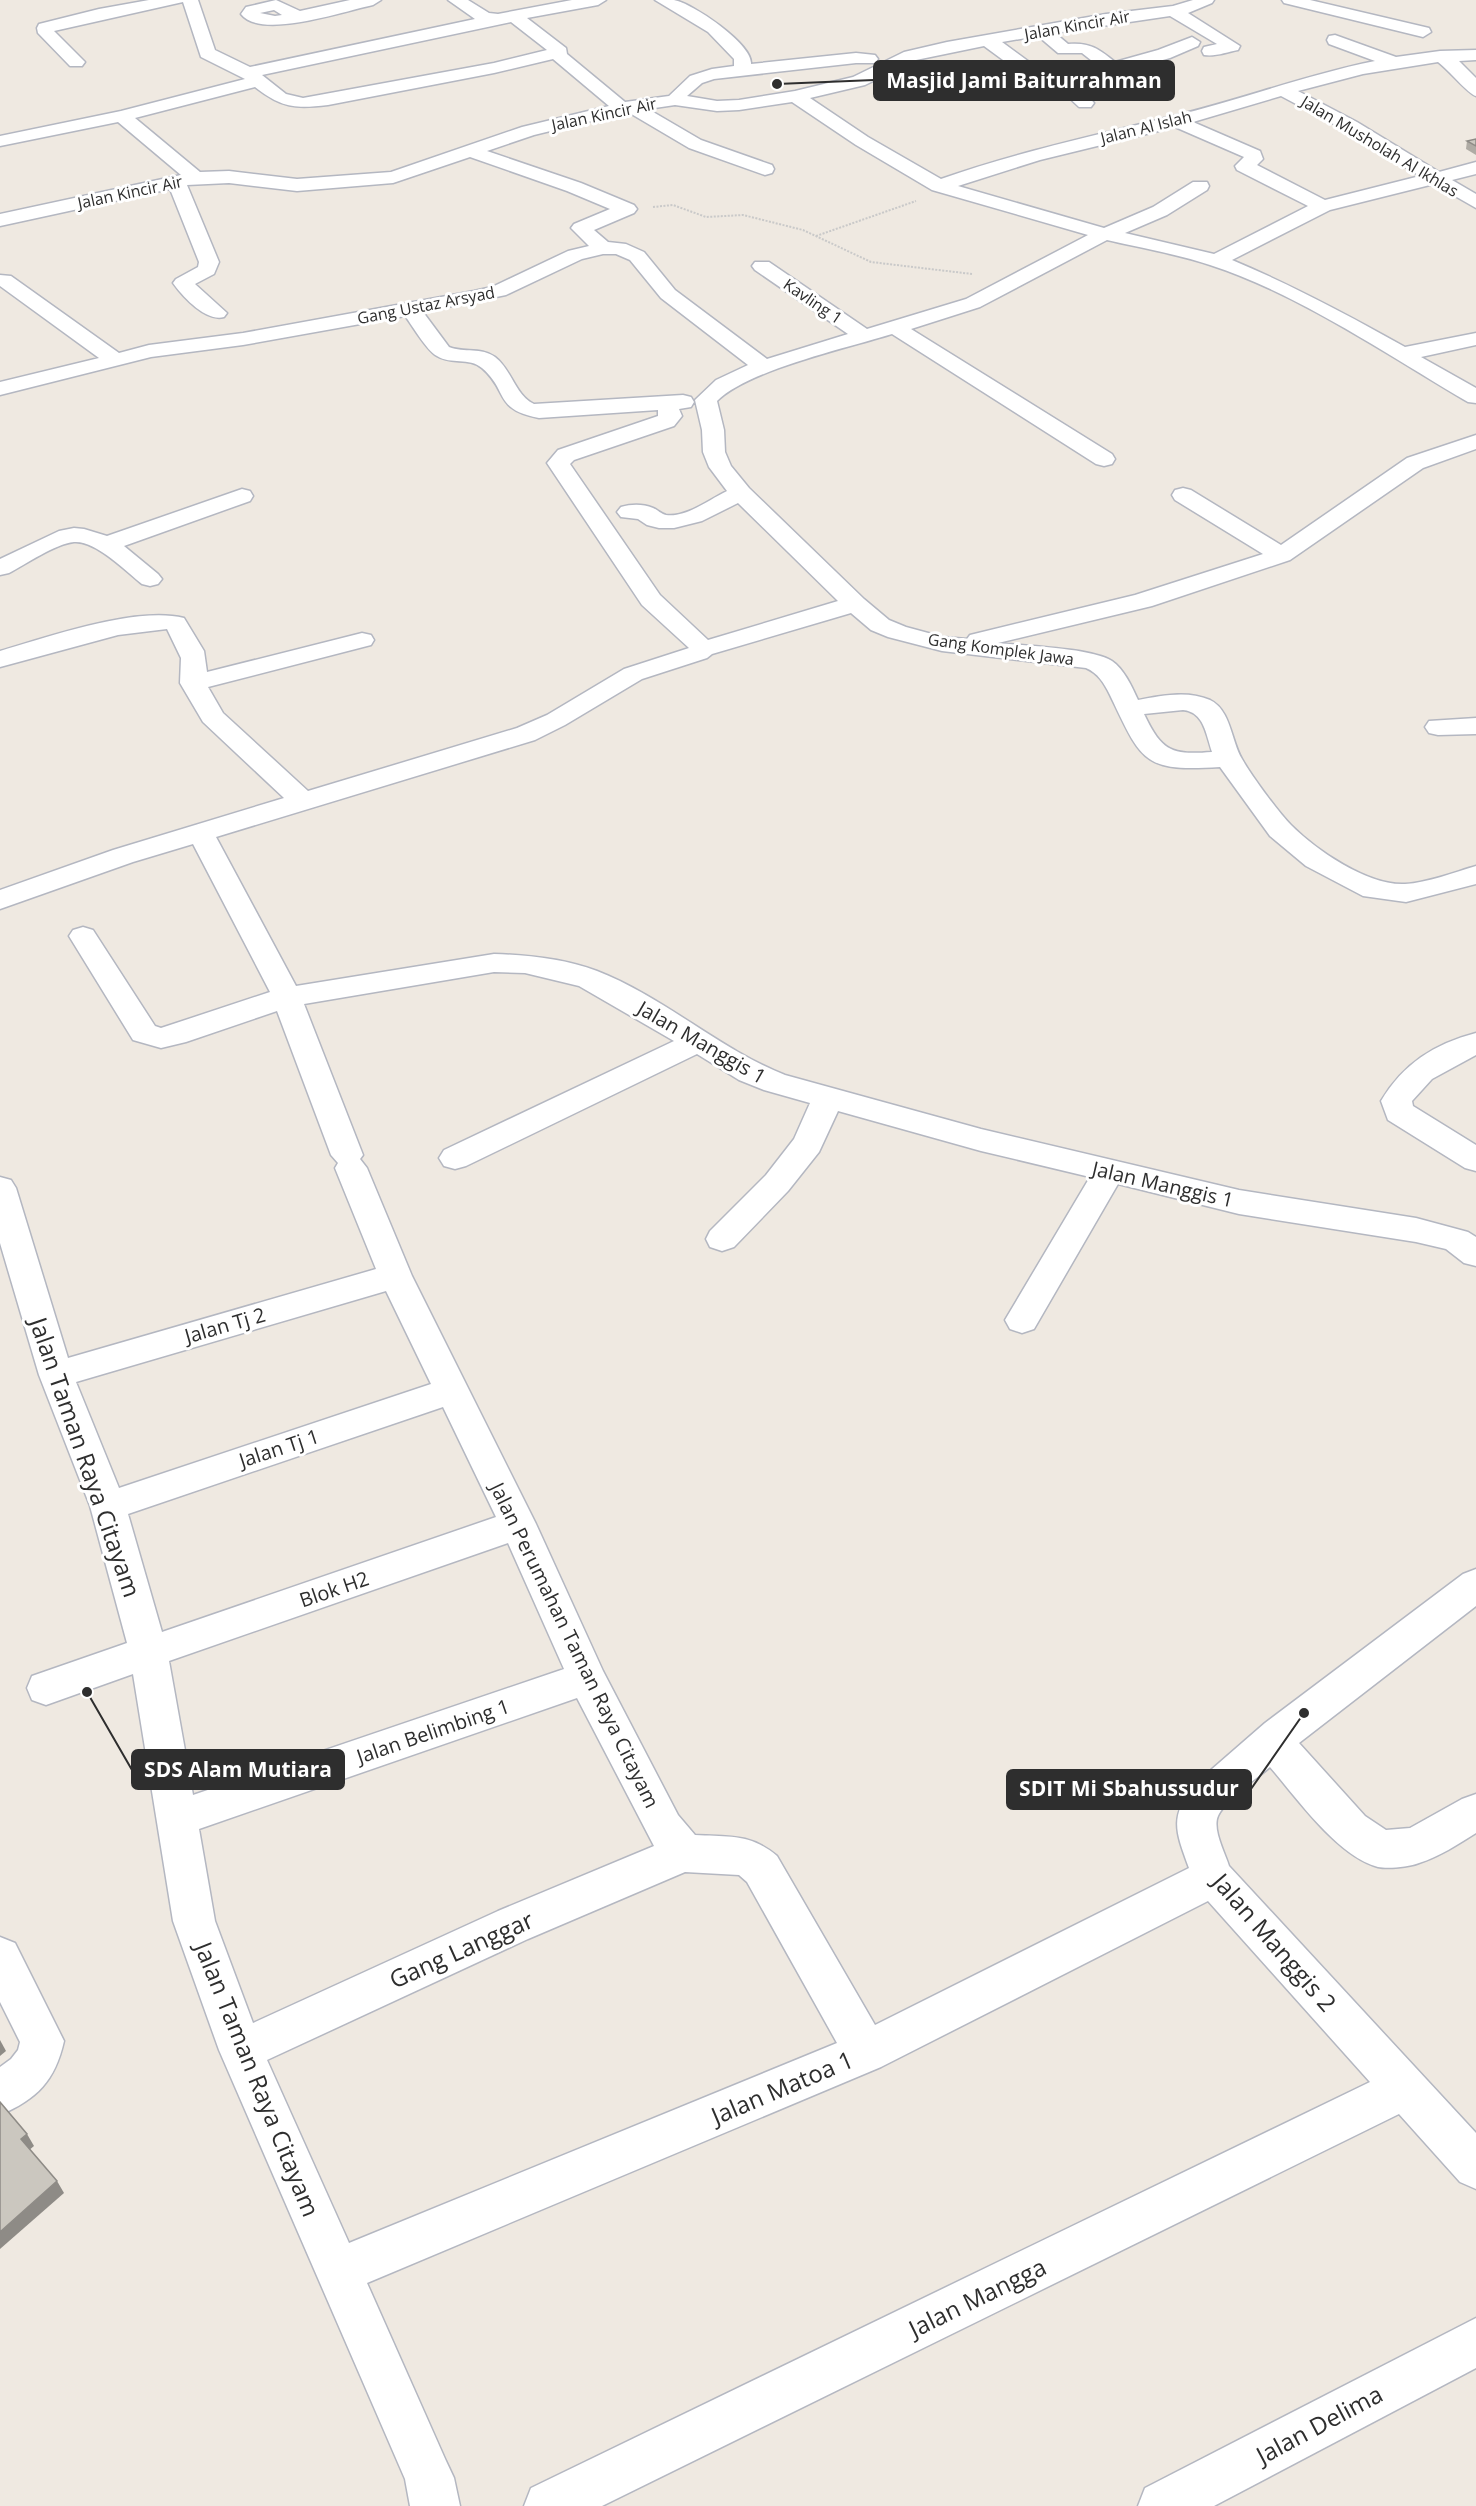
<svg xmlns="http://www.w3.org/2000/svg" width="1476" height="2506" viewBox="0 0 1476 2506" font-family="'Open Sans',sans-serif">
<rect width="100%" height="100%" fill="#efe9e1"/>
<g fill="none" stroke-linecap="round" stroke-linejoin="round">
<g stroke="#b4b7c1" stroke-width="3">
<g id="minor">
<path d="M149,0H198L215,50L250,67L475,19L448,0H468L489,13L498,14L572,0H606L598,5L527,18L566,48L567,54L625,102L669,96L690,76L712,69L734,66V59L708,32L655,0C661,0 668,0 674,0C692,3 753,44 751,64L856,53L875,55L878,59L875,63H856L714,79L702,83L687,96L717,101L739,100L795,91L853,77L904,52L947,42L1106,14L1173,6L1193,0H1214L1212,3L1188,13L1240,46L1238,50C1227,52 1215,57 1204,55L1202,51L1204,47L1217,44L1170,16L1055,33L1068,44C1090,42 1099,49 1115,62L1158,50L1192,37L1200,42L1198,46L1170,58L1126,70L1133,76L1131,83L1086,94L1094,103L1091,107H1079L1049,79L1025,76L984,46L916,60L865,85L810,98L868,137L941,179C1015,153 1092,136 1169,117C1238,101 1305,75 1375,61L1329,44L1327,40L1329,36L1335,35L1396,57L1440,51L1476,50V60L1459,61L1476,78V96C1468,94 1449,70 1438,62L1363,74L1298,91L1357,122L1439,172L1476,162V174L1452,180L1476,194V208L1434,184L1330,210L1232,260C1292,285 1348,315 1405,347L1476,333V345L1421,357L1476,388V403L1468,402C1388,355 1297,293 1210,265C1177,254 1141,248 1107,240L980,307L911,329L1112,454L1115,459L1112,464L1104,466L1096,464L892,334C847,348 748,370 717,401L724,430L725,452L731,466L749,488L864,599L889,620L906,627L943,637L967,639L970,635L1135,595L1263,554L1175,500L1172,495L1175,490L1183,488L1191,490L1281,545L1407,458L1476,435V449L1423,468L1290,560L1152,606L998,643C1025,646 1091,648 1112,661C1124,669 1132,687 1138,700C1161,696 1187,690 1210,700C1231,710 1231,741 1242,759C1251,775 1278,812 1291,825C1316,850 1368,886 1405,884C1427,883 1455,872 1476,866V884L1406,902L1363,896L1306,866L1270,836L1220,767C1143,772 1142,762 1110,695C1104,683 1098,673 1086,668L942,651L888,637L871,630L851,613L712,654L707,658L642,679L565,725L535,740L216,837L296,986L494,954C529,955 565,959 597,971C664,997 719,1049 785,1075L981,1129L1239,1190L1416,1218L1468,1232L1476,1237V1266L1464,1263L1446,1249L1416,1242L1239,1214L1118,1184L1034,1329L1022,1333L1010,1329L1005,1320L1090,1177L981,1151L838,1111L819,1152L788,1191L734,1247L722,1251L710,1247L706,1239L710,1231L766,1175L794,1139L810,1103L764,1090L739,1080L697,1054L466,1166L455,1169L444,1166L439,1158L444,1150L674,1041L579,986L525,973L494,972L304,1004L363,1155L360,1159L367,1168L412,1276L536,1524L603,1671L678,1815L695,1835C728,1837 750,1833 777,1856L875,2025L1189,1868C1175,1830 1169,1816 1196,1783L1265,1723L1463,1574L1476,1569V1606L1299,1743L1365,1816L1386,1830L1410,1828L1462,1799L1476,1794V1833C1458,1844 1439,1857 1419,1863C1409,1867 1388,1869 1378,1867C1337,1856 1297,1798 1270,1767C1256,1779 1225,1800 1218,1816C1212,1829 1225,1853 1229,1866L1476,2133V2189L1460,2182L1399,2114L602,2506H524L531,2488L1370,2082L1208,1901L881,2067L367,2283L446,2461L454,2478L460,2506H410L405,2479L219,2050L173,1921L133,1674L46,1705L32,1700L27,1688L32,1676L127,1643L90,1506L39,1375L0,1243V1177L11,1180L16,1188L68,1358L376,1269L335,1168L338,1163L331,1155L277,1011L186,1042L161,1048L133,1040L69,936L73,930L83,927L93,930L155,1026L161,1028L270,992L193,844L133,862L0,909V890L113,850L284,798L203,722L180,683L181,658L167,629L118,635L0,667V651C48,637 136,606 184,618L204,651L207,672L362,633L371,635L374,640L371,645L208,687L223,713L308,791L517,728L547,715L624,669L689,648L642,605L547,463L558,450L658,416V410L539,418C493,409 509,391 482,368C469,357 451,365 437,356C426,350 413,326 405,316L243,345L151,357L0,395V382L99,358L0,286V275L11,276L119,353L149,345L243,333L474,291L492,287L568,251L589,246L571,228L574,224L610,209L567,191L470,157L393,183L297,191L229,183L187,185L219,262L214,274L195,284L227,313L224,317C206,322 183,297 173,283L176,279L198,267L199,262L170,189L0,226V214L181,175L118,122L0,146V136L121,111L245,79L201,57L183,2L54,31L85,62L82,66H70L38,33L37,28L39,24L99,9ZM511,22L547,50L494,63L303,98L286,94L262,75ZM1038,36L1058,53H1082L1101,68L1103,73L1113,77L1077,86L1060,70L1036,67L1002,42ZM553,59L609,106L522,127L391,172L297,179L229,171L200,172L135,118L255,87C282,108 295,109 328,105L494,73ZM1281,96L1345,130L1420,176L1325,200L1257,165L1263,159L1260,151L1193,122ZM792,102L856,145L932,190L1088,235L966,299L867,329L769,262H755L752,266L755,270L848,334L767,359L675,290L644,252L626,244L608,242L594,230L634,213L637,209L634,205L581,183L487,151L534,135L628,112L689,148L765,175L772,173L774,169L772,165L701,140L648,109L675,105L717,111L739,110ZM1175,127L1244,157L1235,166L1237,170L1308,206L1214,254L1125,233L1167,215L1207,190L1209,186L1207,182H1193L1153,207L1104,228L958,186L1040,160ZM603,254H616L630,260L661,298L748,365L716,380L695,400L702,430L703,452L709,467L727,491C710,499 686,518 666,515C661,514 658,510 653,508C643,504 632,504 621,507L617,512L621,517L638,519L647,525L659,528H674L702,521L738,503L838,601L708,640L660,595L570,464L574,460L674,426L682,416L679,409L691,407L694,402L691,397L683,395L534,404C515,395 512,370 495,357C482,347 464,353 449,347L423,312L506,295L582,259ZM1183,710C1204,712 1206,734 1212,752C1172,755 1162,752 1144,714ZM386,1291L431,1384L119,1488L76,1382ZM443,1407L496,1517L162,1632L128,1514ZM508,1543L564,1669L193,1795L169,1661ZM577,1698L654,1846L498,1911L253,2023L215,1921L199,1829ZM685,1872L739,1875L747,1882L837,2043L349,2243L267,2060L528,1939Z"/>
<path d="M276,0L300,11L350,0H381L373,5C345,11 260,40 241,14L246,7ZM274,10L282,15L275,16L260,13Z"/>
<polygon points="1282,0 1310,0 1429,28 1431,32 1423,37 1284,3"/>
<path d="M242,489L250,491L253,496L250,501L124,546L158,574L162,579L158,584L150,586L142,584C126,571 95,540 74,542C55,544 26,564 9,573L0,575V559L59,531L74,528L84,529L107,536Z"/>
<polygon points="1476,718 1476,734 1438,735 1429,733 1425,727 1429,721"/>
<path d="M1476,1033V1055L1432,1079L1412,1101L1413,1106L1476,1145V1171L1465,1168L1388,1120L1381,1101C1403,1064 1434,1044 1476,1033Z"/>
<path d="M0,1937L15,1943L64,2041C55,2081 37,2099 0,2115V2067L11,2059L18,2050L20,2042L0,2002Z"/>
<polygon points="1476,2318 1476,2368 1214,2506 1138,2506 1145,2488"/>
</g>
</g>
<g stroke="#c9c9c9" stroke-width="2" stroke-dasharray="2 1.5" stroke-linecap="butt">
<polyline points="653,207 673,205 706,217 743,215 803,230 871,262 972,274"/>
<polyline points="816,236 916,201"/>
</g>
<use href="#minor" fill="#fff" fill-rule="evenodd"/>
</g>
<polygon fill="#afaba4" points="1476,139 1476,155 1466,149 1467,141"/>
<g fill="#8e8b86">
<polygon points="0,2040 6,2051 0,2056"/>
<polygon points="27,2134 34,2146 28,2151 21,2139"/>
<polygon points="57,2181 64,2193 0,2249 0,2232"/>
</g>
<g fill="#cbc7bf" stroke="#8e8b86" stroke-width="1.5">
<polygon points="1476,139 1476,146 1467,141"/>
<polygon points="0,2102 27,2134 21,2139 57,2181 0,2232"/>
</g>
<g text-anchor="middle" dominant-baseline="central" stroke-width="6" stroke-linejoin="round" paint-order="stroke">
<g font-size="16" fill="#2e2e2e" stroke="#fff">
<text transform="translate(1077 25) rotate(-10)">Jalan Kincir Air</text>
<text transform="translate(604 114) rotate(-12)">Jalan Kincir Air</text>
<text transform="translate(1146 127) rotate(-14)">Jalan Al Islah</text>
<text transform="translate(1380 146) rotate(31)">Jalan Musholah Al Ikhlas</text>
<text transform="translate(130 192) rotate(-12)">Jalan Kincir Air</text>
<text transform="translate(813 301) rotate(34)">Kavling 1</text>
<text transform="translate(426 305) rotate(-11)">Gang Ustaz Arsyad</text>
<text transform="translate(1001 649) rotate(8)">Gang Komplek Jawa</text>
</g>
<g font-size="20" fill="#2e2e2e" stroke="#fff">
<text transform="translate(702 1042) rotate(30)">Jalan Manggis 1</text>
<text transform="translate(1163 1184) rotate(13)">Jalan Manggis 1</text>
<text transform="translate(225 1325) rotate(-16)">Jalan Tj 2</text>
<text transform="translate(279 1448) rotate(-18)">Jalan Tj 1</text>
<text transform="translate(334 1589) rotate(-19)">Blok H2</text>
<text transform="translate(575 1645) rotate(64)">Jalan Perumahan Taman Raya Citayam</text>
<text transform="translate(433 1731) rotate(-19)">Jalan Belimbing 1</text>
</g>
<g font-size="24" fill="#2e2e2e" stroke="#fff">
<text transform="translate(86 1457) rotate(71)">Jalan Taman Raya Citayam</text>
<text transform="translate(1275 1942) rotate(49)">Jalan Manggis 2</text>
<text transform="translate(461 1949) rotate(-24)">Gang Langgar</text>
<text transform="translate(258 2079) rotate(68)">Jalan Taman Raya Citayam</text>
<text transform="translate(782 2087) rotate(-23)">Jalan Matoa 1</text>
<text transform="translate(977 2297) rotate(-26)">Jalan Mangga</text>
<text transform="translate(1319 2424) rotate(-28)">Jalan Delima</text>
</g>
</g>
<path fill="none" stroke="#2e2e2e" stroke-width="2" d="M777 84L874 80M87 1692L132 1770M1304 1713L1251 1789"/>
<g fill="#2e2e2e" stroke="#fff" stroke-width="2">
<circle cx="777" cy="84" r="6"/>
<circle cx="87" cy="1692" r="6"/>
<circle cx="1304" cy="1713" r="6"/>
</g>
<g fill="#2e2e2e" stroke="#2e2e2e" stroke-width="2">
<rect x="874" y="61" width="300" height="39" rx="6"/>
<rect x="132" y="1750" width="212" height="39" rx="6"/>
<rect x="1007" y="1770" width="244" height="39" rx="6"/>
</g>
<g font-size="21" text-anchor="middle" font-weight="bold" fill="#fff">
<text x="1024" y="88">Masjid Jami Baiturrahman</text>
<text x="238" y="1777">SDS Alam Mutiara</text>
<text x="1129" y="1796">SDIT Mi Sbahussudur</text>
</g>
</svg>
